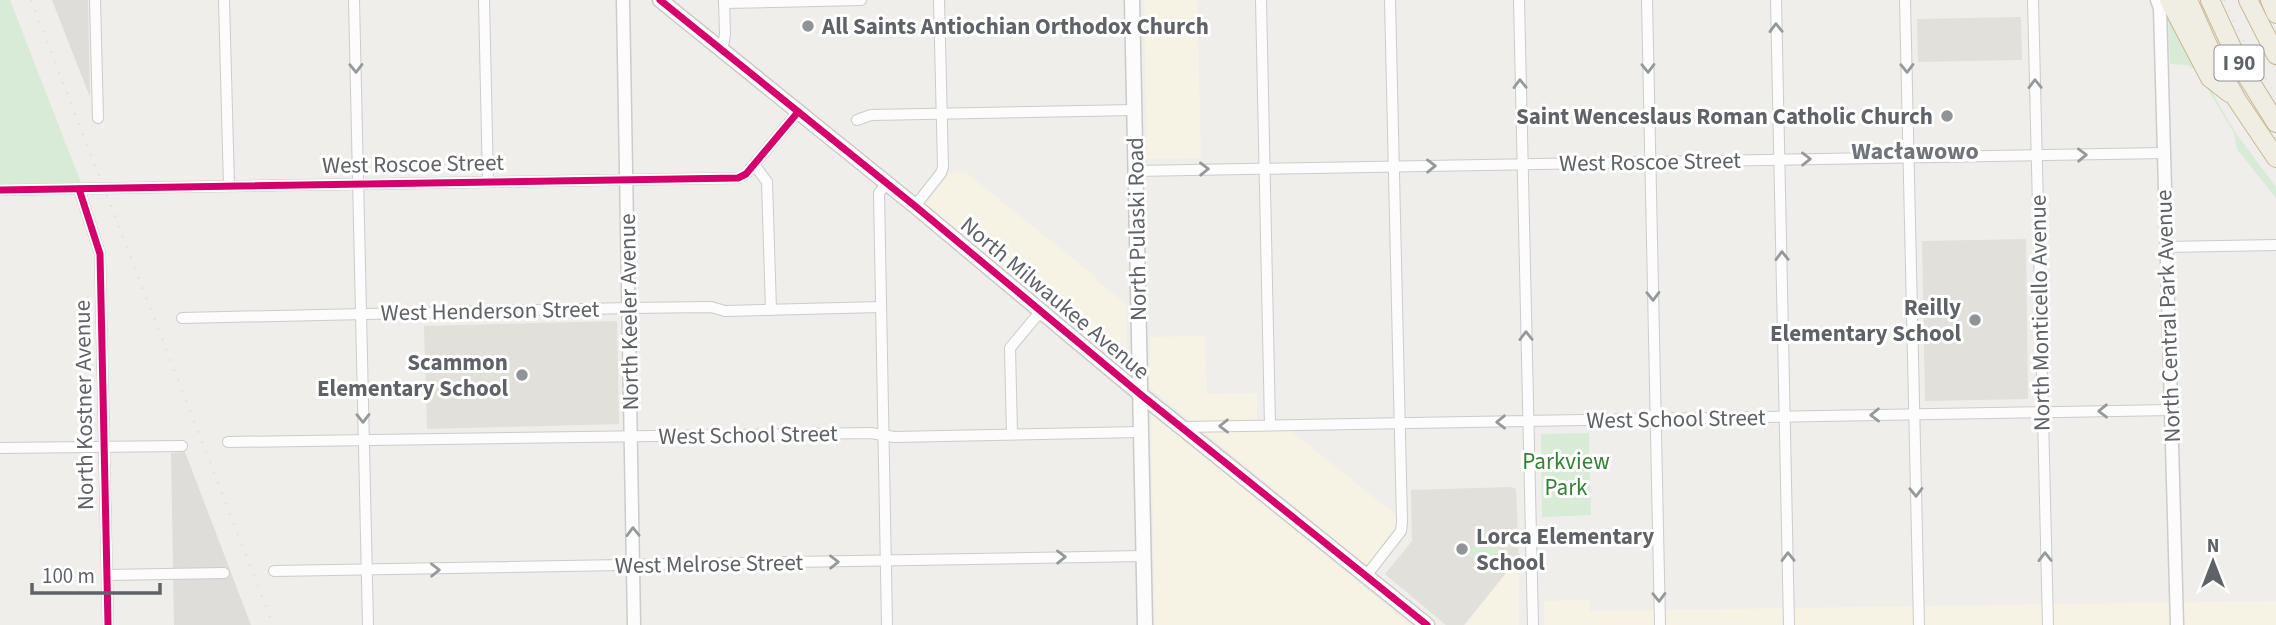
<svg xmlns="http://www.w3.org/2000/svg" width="2276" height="625" viewBox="0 0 2276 625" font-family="'Source Sans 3',sans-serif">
<rect width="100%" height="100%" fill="#efeeea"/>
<g fill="#f7f3e4">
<polygon points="1144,0 1197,0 1201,158 1147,159"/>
<polygon points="965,172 1096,277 1065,315 926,204 950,173"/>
<polygon points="1095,279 1126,304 1127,365 1067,314"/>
<polygon points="1205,336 1207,394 1257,393 1257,425 1282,424 1401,519 1401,524 1370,568 1149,387 1150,337"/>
<polygon points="1151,412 1410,625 1155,625"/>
<polygon points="1519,557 1519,625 1465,625"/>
<polygon points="1590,600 1590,611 2276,601 2276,625 1544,625 1544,601"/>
</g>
<g fill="#dfddda">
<polygon points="52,0 88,0 90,97 68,41"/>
<polygon points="185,452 251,625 174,625 171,453"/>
</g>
<g fill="#e2e0da">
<polygon points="2021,17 2022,60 1918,62 1917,19"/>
<polygon points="2026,239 2028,399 1925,401 1922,241"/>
<polygon points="617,321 619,424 427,429 424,326"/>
<polygon points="1511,487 1516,489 1519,557 1464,625 1446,625 1385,574 1412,541 1411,490"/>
</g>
<g fill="#d8ebd6">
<polygon points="0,0 10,0 81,183 0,184"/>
<polygon points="2168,15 2235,132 2276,187 2276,198 2237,149 2234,133 2197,71 2187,65 2170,64"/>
<polygon points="1589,433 1591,515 1542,517 1541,434"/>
<polygon points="1483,535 1507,555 1493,573 1468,553"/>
</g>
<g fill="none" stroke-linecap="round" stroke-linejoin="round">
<g stroke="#cbcccc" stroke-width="12">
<g id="minor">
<polyline points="95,0 98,118"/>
<polyline points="224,0 229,186"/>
<polyline points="354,0 368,625"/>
<polyline points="484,0 488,182"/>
<polyline points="1261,0 1270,425"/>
<polyline points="1519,0 1533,625"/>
<polyline points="1647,0 1660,625"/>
<polyline points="1776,0 1789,625"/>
<polyline points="1905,0 1919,625"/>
<polyline points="2033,0 2048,625"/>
<polyline points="724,3 861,0"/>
<polyline points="722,52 725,34 724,0"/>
<polyline points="857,120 871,115 1134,110"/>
<polyline points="754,164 767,182 771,310"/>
<polyline points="1136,171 2164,153"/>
<polyline points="887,183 879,193 887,625"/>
<polyline points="79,189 100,254 108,625"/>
<polyline points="0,190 738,178 746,174 798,112"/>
<polyline points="915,206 941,173 943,167 939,0"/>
<polyline points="2166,247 2276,245"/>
<polyline points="182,318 629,308 711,307 725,311 881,307"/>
<polyline points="1182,427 2171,410"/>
<polyline points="1012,434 1010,348 1040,312"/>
<polyline points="228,442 871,433 894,437 1141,432"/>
<polyline points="0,448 182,446"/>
<polyline points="274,571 1143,556"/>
<polyline points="107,575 224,573"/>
<polyline points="1366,576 1401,531 1402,522 1390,0"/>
</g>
</g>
<g stroke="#cbcccc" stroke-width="15">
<g id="tertiary">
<polyline points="623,0 634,625"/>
<polyline points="2157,0 2160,8 2177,625"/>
</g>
</g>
<g stroke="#cacacb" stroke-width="17">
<g id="secondary">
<polyline points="660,0 915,206 1140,394 1427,625"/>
<polyline points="1132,0 1145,625"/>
</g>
</g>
<g stroke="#c8b996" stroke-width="20">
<g id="motorway">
<polyline points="2169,0 2210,78 2229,93"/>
<polyline points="2188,0 2214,59 2237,100 2276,158"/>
<polyline points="2210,0 2240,65 2276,123"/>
<polyline points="2248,0 2276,55"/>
<polyline points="2270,0 2276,14"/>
</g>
</g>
<use href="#minor" stroke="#fdfcfc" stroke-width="10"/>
<use href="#tertiary" stroke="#fdfcfc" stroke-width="12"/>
<use href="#secondary" stroke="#fdfcfc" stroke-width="14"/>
<use href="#motorway" stroke="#f0ede3" stroke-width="18"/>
<g stroke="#e4e4e4" stroke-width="2.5" stroke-dasharray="2 9" stroke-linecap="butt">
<polyline points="31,0 273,625"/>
<polyline points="2224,0 2243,40 2276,96"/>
</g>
<g stroke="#fff" stroke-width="11">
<g id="cycleway">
<polyline points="660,0 915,206 1140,394 1427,625"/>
<polyline points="79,189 100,254 108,625"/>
<polyline points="0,190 738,178 746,174 798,112"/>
</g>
</g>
<use href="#cycleway" stroke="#d6006c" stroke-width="7"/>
</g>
<defs><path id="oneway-chevron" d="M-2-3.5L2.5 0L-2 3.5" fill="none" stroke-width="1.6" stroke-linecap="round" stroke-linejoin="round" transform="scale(1.75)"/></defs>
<g stroke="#96999c">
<use href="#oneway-chevron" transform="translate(1776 28) rotate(-91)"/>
<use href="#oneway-chevron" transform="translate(356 68) rotate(89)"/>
<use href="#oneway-chevron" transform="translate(1648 68) rotate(89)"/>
<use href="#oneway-chevron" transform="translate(1907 68) rotate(89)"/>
<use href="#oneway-chevron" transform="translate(1520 84) rotate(-91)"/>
<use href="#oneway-chevron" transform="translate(2035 84) rotate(-91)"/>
<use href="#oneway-chevron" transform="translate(2082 155) rotate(-1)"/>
<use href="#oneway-chevron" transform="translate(1806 159) rotate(-1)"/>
<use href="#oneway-chevron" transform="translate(1431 166) rotate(-1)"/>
<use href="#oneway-chevron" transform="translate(1204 169) rotate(-1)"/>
<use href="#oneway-chevron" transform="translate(1782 256) rotate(-91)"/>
<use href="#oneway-chevron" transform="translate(1653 296) rotate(89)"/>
<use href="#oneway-chevron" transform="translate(1526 336) rotate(-91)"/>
<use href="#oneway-chevron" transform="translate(2103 411) rotate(179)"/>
<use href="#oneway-chevron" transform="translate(1875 415) rotate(179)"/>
<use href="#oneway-chevron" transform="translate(363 418) rotate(89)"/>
<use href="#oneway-chevron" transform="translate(1501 422) rotate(179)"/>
<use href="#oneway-chevron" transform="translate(1224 426) rotate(179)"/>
<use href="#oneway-chevron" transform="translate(1916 492) rotate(89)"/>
<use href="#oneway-chevron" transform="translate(633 532) rotate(-91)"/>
<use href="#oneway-chevron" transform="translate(1061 557) rotate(-1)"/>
<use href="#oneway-chevron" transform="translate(1788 557) rotate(-91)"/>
<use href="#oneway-chevron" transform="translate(2045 557) rotate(-91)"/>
<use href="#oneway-chevron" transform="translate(834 562) rotate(-1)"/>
<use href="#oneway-chevron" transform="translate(435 570) rotate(-1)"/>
<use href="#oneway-chevron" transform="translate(1659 597) rotate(89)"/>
</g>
<g fill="#919496" stroke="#fff" stroke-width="2.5">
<circle cx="808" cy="26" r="7"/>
<circle cx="1947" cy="116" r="7"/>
<circle cx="1975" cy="320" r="7"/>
<circle cx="522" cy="375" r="7"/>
<circle cx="1462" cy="549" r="7"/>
</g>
<g text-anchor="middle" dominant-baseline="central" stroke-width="6" stroke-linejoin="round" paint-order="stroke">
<rect fill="#fff" stroke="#8f9295" stroke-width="2" x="2214.5" y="45.5" width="49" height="35" rx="5"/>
<g font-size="21" font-weight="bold" fill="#5f6368">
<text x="2239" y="63">I 90</text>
</g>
<g font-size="23" font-weight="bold" fill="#5f6368" stroke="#fff" text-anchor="end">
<text x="822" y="26" text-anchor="start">All Saints Antiochian Orthodox Church</text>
<text x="1933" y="116">Saint Wenceslaus Roman Catholic Church</text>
<text x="1961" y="307">Reilly<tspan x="1961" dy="26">Elementary School</tspan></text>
<text x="508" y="362">Scammon<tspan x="508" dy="26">Elementary School</tspan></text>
<text x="1476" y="536" text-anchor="start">Lorca Elementary<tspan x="1476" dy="26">School</tspan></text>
</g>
<g font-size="23" fill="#5f6368" stroke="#fff">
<text transform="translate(1650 162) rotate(-1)">West Roscoe Street</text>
<text transform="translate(413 164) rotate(-1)">West Roscoe Street</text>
<text transform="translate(1137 229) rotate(-91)">North Pulaski Road</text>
<text transform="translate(1055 298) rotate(40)">North Milwaukee Avenue</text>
<text transform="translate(490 311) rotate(-1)">West Henderson Street</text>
<text transform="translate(629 312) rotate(-91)">North Keeler Avenue</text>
<text transform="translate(2040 313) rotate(-91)">North Monticello Avenue</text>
<text transform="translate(2168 316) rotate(-92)">North Central Park Avenue</text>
<text transform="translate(84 405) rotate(-91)">North Kostner Avenue</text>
<text transform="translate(1676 419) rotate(-1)">West School Street</text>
<text transform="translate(748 435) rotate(-1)">West School Street</text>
<text transform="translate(709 564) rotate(-1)">West Melrose Street</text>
</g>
<g font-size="23" fill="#348238" stroke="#fff">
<text x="1566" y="461">Parkview<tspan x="1566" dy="26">Park</tspan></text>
</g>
<g font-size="24" font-weight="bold" fill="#70757a" stroke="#fff">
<text x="1915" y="151">Wacławowo</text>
</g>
</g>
<g transform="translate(2213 562)" stroke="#ffffff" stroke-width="5" paint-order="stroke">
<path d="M0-5L12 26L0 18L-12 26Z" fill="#5f6368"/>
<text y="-10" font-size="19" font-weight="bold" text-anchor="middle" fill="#5f6368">N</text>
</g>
<path d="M32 583v10h128v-10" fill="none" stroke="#5f6368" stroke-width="3.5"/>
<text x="42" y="583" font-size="21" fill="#5f6368" stroke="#ffffff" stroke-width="5" paint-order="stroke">100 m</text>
</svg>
